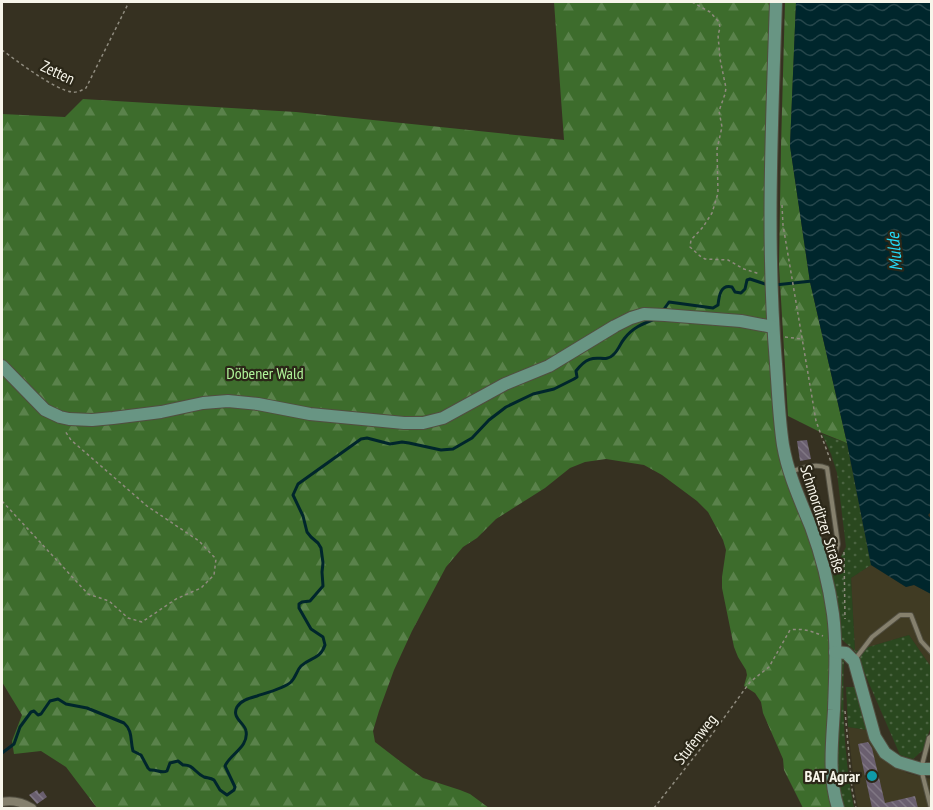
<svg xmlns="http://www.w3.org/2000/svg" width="933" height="810" viewBox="0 0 933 810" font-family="'PT Sans Narrow',sans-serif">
<defs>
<pattern id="grass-dots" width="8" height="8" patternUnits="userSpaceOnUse" patternTransform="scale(1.5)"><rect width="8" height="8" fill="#2a481f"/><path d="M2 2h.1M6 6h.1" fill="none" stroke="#4a6340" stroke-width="1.8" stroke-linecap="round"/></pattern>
<pattern id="forest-firs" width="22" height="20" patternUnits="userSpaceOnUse" patternTransform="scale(1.5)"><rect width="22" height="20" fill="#3d6c2c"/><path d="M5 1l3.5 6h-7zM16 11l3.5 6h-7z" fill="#5a824b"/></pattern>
<pattern id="water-waves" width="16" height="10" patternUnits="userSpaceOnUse" patternTransform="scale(1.5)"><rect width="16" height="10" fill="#00262c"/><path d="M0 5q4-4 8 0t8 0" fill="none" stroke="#26464b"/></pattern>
<pattern id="building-back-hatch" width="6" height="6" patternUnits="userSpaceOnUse" patternTransform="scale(1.5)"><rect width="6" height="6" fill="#6a5f6f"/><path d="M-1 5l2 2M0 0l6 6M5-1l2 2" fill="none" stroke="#807784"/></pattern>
</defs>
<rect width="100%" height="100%" fill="#363121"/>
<g fill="#403b23">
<polygon points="871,565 906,587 914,585 931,594 931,667 909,635 855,651 851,578"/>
<polygon points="848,727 867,730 880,755 907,773 931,779 931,808 858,808 855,792"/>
</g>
<g fill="url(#grass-dots)">
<polygon points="822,434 847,443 871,565 851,578 855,651 909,635 931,667 931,726 923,750 913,759 900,755 855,651 840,638 830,577 846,547 837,473 831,454"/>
<path d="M840,657H844C842,708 844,759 854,808H842C834,759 838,708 840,657Z"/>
<polygon points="846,687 858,687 867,730 848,727"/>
</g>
<g fill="url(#forest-firs)">
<polygon points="554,2 772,2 776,424 813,549 824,592 829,618 833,808 803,808 784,770 783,759 763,713 761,702 755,693 744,686 747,675 746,670 738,657 734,647 722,588 722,577 726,550 723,540 708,512 697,501 662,475 644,465 606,459 585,462 570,468 545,488 496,519 477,538 463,547 446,567 412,631 394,670 379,711 373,731 375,742 401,762 423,778 460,790 470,794 489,808 97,808 66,767 41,751 14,754 12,741 22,715 2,682 2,114 65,117 83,99 296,112 564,140"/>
<polygon points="785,2 796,2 790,146 810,282 847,443 822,433 788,416 779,266 781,146"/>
</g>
<polygon fill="url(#water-waves)" points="796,2 931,2 932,511 928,515 932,520 931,594 914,585 906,587 871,565 847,443 810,282 790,146"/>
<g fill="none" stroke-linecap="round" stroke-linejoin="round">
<g stroke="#00262c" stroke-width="3">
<polyline points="775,285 812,281"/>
<path d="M662,312L669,302L713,308L718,305C719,297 720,284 732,287L735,292L741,293L745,289L747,280L750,279L768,285"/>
<path d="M2,753L14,744L20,727L31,712L34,711L38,715L41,714L50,701L58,699L66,704L87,708L124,723C133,731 130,740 133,751L141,755L148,768L150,770C157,769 161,774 167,771L170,763L178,761L183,765C193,764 195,773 204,777C207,778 211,778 214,780L220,790L227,795L234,790L235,787L225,766C230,754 249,747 246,731C245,723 231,718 237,707C241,700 250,698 257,696C266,693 285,688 291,682C296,677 297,670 301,666C310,657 320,660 325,645L323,637L311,629L299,608V604L302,602L310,601L323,586L322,572L323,563L321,548L318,543L311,537L307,532L303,516L293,495L298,484L361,439L367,438L390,444L402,442L409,443L441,450L453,449L472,438L489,420L506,407L533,394L554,389L574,379L577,377L576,371C593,348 603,365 613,355C618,351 620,344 624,339C632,328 642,324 655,319"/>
</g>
</g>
<g fill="url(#building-back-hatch)">
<polygon points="807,440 811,459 800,461 797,441"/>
<polygon points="817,486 819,500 810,502 805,488"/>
<polygon points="868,742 872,748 885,803 915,796 918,808 872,808 858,744"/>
<polygon points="37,790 39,794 43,791 47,797 37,804 29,795"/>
</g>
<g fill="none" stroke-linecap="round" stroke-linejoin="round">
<g stroke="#514e40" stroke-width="6">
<g id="lane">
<path d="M793,471C804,467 817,463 827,468L838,544L834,559L825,566"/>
<polyline points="856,658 872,637 900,615 911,615 921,641 932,653"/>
<polyline points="931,808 921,769 929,738 932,736"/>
</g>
</g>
<g stroke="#514e40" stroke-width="10">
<path id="street" d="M2,802C13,800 22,802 32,808"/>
</g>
<g stroke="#514e40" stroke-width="14">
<g id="secondary">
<path d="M776,2C772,122 766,243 776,364C778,391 779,419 783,445C788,474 800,500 811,527C821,554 829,585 833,614C837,645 835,678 834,710C832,743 828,776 838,808"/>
<polyline points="2,366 45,410 60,417 69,419 92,420 113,418 161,412 203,403 228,401 258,404 310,414 404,423 423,423 443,418 505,384 549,366 615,326 631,318 644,314 665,315 741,321 773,327"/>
<polyline points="835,652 846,653 854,661 875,737 885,753 898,762 921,769 932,769"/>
</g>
</g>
<g stroke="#8f8b7e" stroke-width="1.5" stroke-dasharray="3 3" stroke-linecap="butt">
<polyline points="692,2 710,12 719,22 720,28 718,35 720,59 726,88 725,94 719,111 722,127 717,149 718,193 712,213 703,227 691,240 690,247 700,256 705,259 728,260 744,269 760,274"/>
<path d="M2,50C17,61 55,90 72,92C77,93 82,90 86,88L129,2"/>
<polyline points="782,205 783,225 816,421 831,462"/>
<polyline points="785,337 801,339"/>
<polyline points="2,501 88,594 109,601 128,618 142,622 176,599 201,588 214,575 216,559 199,541 147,506 71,440 65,431"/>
<polyline points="844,552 845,619"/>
<polyline points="845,711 852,789 856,808"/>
<path d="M654,808L713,733L750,682L769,667L790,630C802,628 812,631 823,636"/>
</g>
<use href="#lane" stroke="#85806d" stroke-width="4"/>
<use href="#street" stroke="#85806d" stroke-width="8"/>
<use href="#secondary" stroke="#689583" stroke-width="12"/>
</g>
<circle fill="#0f9aa8" stroke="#2b2718" stroke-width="2" cx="872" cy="776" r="6"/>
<g text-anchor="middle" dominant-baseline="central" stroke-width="4.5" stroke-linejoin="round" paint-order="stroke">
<g font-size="16" fill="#f7f5ea" stroke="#2b2718">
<text transform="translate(58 72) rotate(25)">Zetten</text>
<text transform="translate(823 519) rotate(72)">Schmorditzer Straße</text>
<text transform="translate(695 739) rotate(-52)">Stufenweg</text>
</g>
<g font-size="16" fill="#b0f499" stroke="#2b2718">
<text x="265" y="373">Döbener Wald</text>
</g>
<g font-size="16" font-weight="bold" fill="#f7f5ea" stroke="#2b2718" text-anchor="end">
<text x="860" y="776">BAT Agrar</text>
</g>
<g font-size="18" font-style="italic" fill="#23dbf8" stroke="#2b2718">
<text transform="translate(894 252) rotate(-95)">Mulde</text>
</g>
</g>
<rect width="933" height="810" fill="none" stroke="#f7f5ea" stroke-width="6"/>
</svg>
